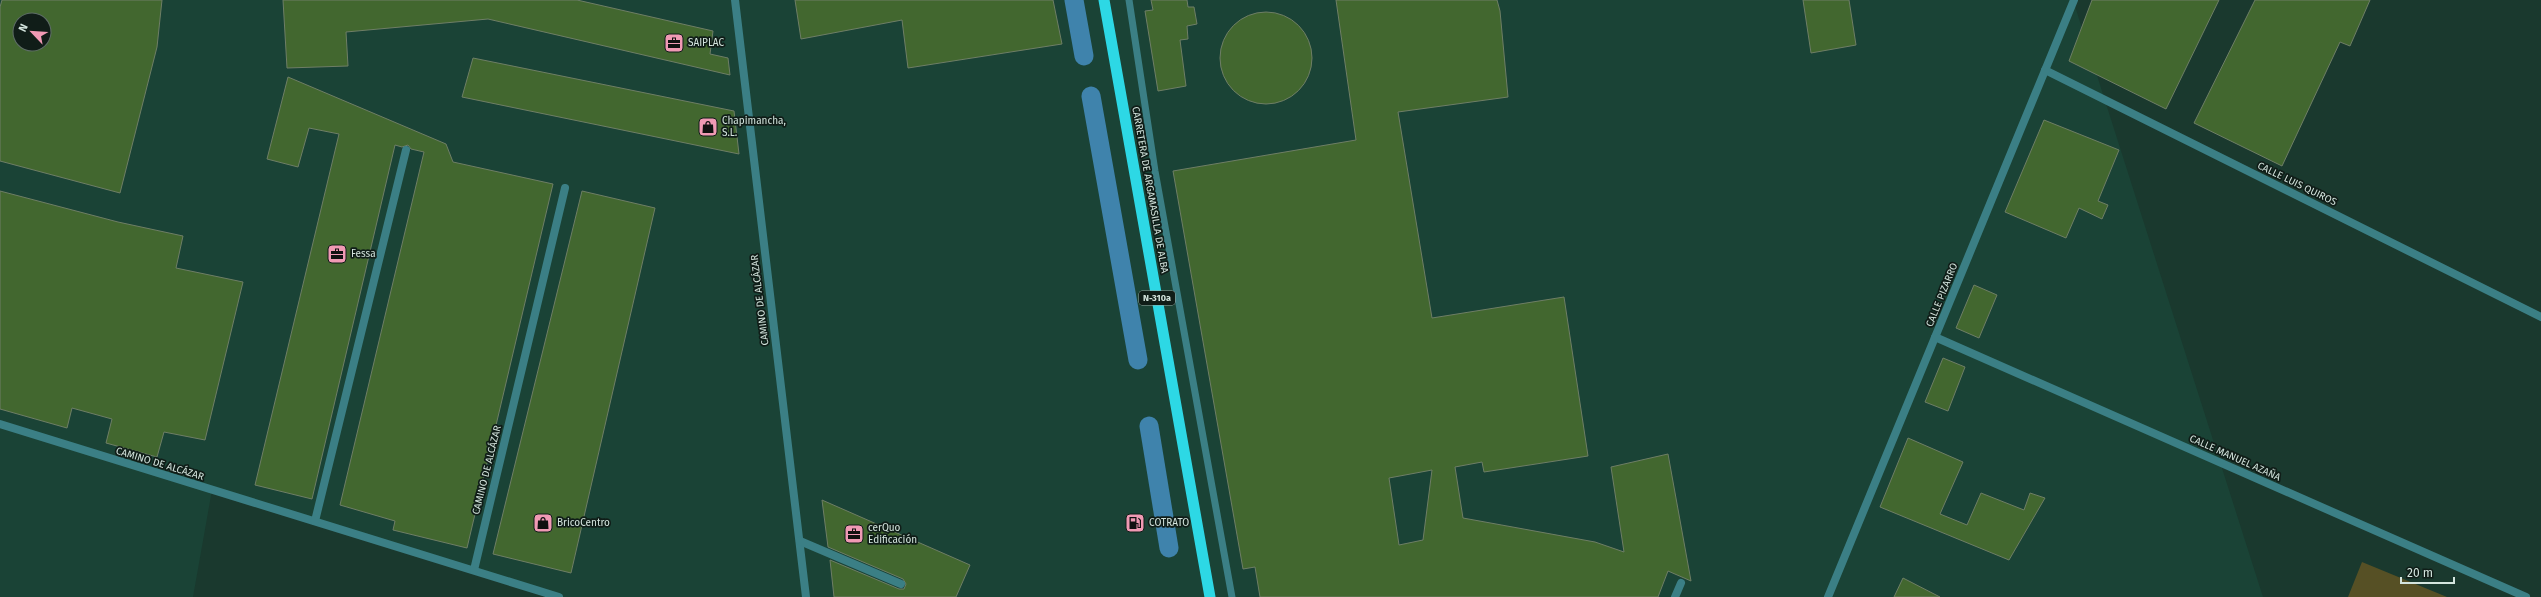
<svg xmlns="http://www.w3.org/2000/svg" width="2541" height="597" viewBox="0 0 2541 597" font-family="'Fira Sans',sans-serif">
<rect width="100%" height="100%" fill="#1a392e"/>
<path fill="#1a4336" fill-rule="evenodd" d="M0,0H2073L2263,597H556L212,490L193,597H0ZM20,20H44V44H20Z"/>
<polygon fill="#565025" points="2362,562 2447,597 2348,597"/>
<g fill="none" stroke-linecap="round" stroke-linejoin="round">
<g stroke="#3f83ac" stroke-width="19">
<polyline points="1074,0 1084,56"/>
<polyline points="1091,96 1138,360"/>
<polyline points="1149,426 1169,548"/>
</g>
</g>
<g fill="#42672f" stroke="#6e7e66" fill-rule="evenodd">
<path d="M2,0H162L157,47L120,193L0,161V7ZM20,20H44V44H20Z"/>
<polygon points="283,0 577,0 713,31 710,54 728,58 730,75 488,19 346,32 348,66 287,68"/>
<polygon points="795,0 1053,0 1062,44 908,68 902,20 801,39"/>
<polygon points="1151,0 1187,0 1188,7 1194,7 1197,24 1187,26 1188,39 1180,40 1186,86 1158,91 1145,11 1153,10"/>
<path d="M1336,0H1497L1500,11L1508,97L1398,112L1432,318L1564,297L1588,456L1484,472L1482,462L1455,467L1463,518L1595,542L1624,552L1611,467L1668,454L1691,581L1668,571L1658,597H1260L1255,567L1243,569L1173,171L1356,140ZM1432,470L1423,540L1399,545L1389,478Z"/>
<polygon points="1803,0 1849,0 1856,45 1811,53"/>
<polygon points="2092,0 2219,0 2166,109 2069,61"/>
<polygon points="2255,0 2370,0 2350,46 2340,42 2282,166 2194,123"/>
<circle cx="1266" cy="58" r="46"/>
<polygon points="473,58 734,111 739,154 462,97"/>
<polygon points="288,77 446,144 453,162 553,184 467,548 393,530 395,521 340,505 424,152 411,149 408,145 402,147 395,145 312,499 255,485 339,134 309,128 298,167 267,159"/>
<polygon points="2044,120 2119,150 2098,201 2108,205 2102,219 2079,208 2066,238 2005,212"/>
<polygon points="0,191 118,222 183,236 176,268 243,282 205,440 164,432 157,457 106,443 112,419 72,408 67,428 0,409"/>
<polygon points="582,191 655,208 571,573 493,554"/>
<polygon points="1974,285 1997,295 1979,338 1956,328"/>
<polygon points="1943,358 1965,367 1948,411 1925,402"/>
<polygon points="1908,438 1963,462 1940,514 1967,525 1981,493 2024,510 2030,493 2045,498 2009,560 1880,507"/>
<polygon points="822,500 970,565 956,597 834,597 830,560 899,589 904,589 906,584 903,579 828,547"/>
<polygon points="1903,578 1940,597 1894,597"/>
</g>
<g fill="none" stroke-linecap="round" stroke-linejoin="round">
<polyline stroke="#3b7f85" stroke-width="7" points="1129,0 1155,171 1232,597"/>
<g stroke="#3b7f85" stroke-width="8">
<polyline points="735,0 806,597"/>
<polyline points="2045,70 2541,317"/>
<polyline points="1935,337 2526,597"/>
<polyline points="0,424 559,597"/>
<polyline points="315,521 406,150"/>
<polyline points="800,541 901,584"/>
<polyline points="474,570 565,188"/>
<polyline points="1675,597 1681,583"/>
<polyline points="1828,597 2074,0"/>
</g>
<polyline stroke="#2dd8e5" stroke-width="11" points="1104,0 1210,597"/>
</g>
<defs>
<g id="office-square" transform="scale(1)"><rect x="-9" y="-9" width="18" height="18" rx="4" fill="#f09ab4" stroke="#101d18"/><path d="M-6-3h4V-5.5h4V-3h4V5H-6ZM-1-4.5V-3h2v-1.5ZM-6 0V1H6V0Z" fill="#111"/></g>
<g id="shop-square" transform="scale(1)"><rect x="-9" y="-9" width="18" height="18" rx="4" fill="#f09ab4" stroke="#101d18"/><path d="M-5-2.5h2.3a2.7 3.5 0 0 1 5.4 0H5L5.5 6h-11ZM-1.5-2.5h3a1.5 2.3 0 0 0-3 0Z" fill="#111"/></g>
<g id="fuel-square" transform="scale(1)"><rect x="-9" y="-9" width="18" height="18" rx="4" fill="#f09ab4" stroke="#101d18"/><path d="M-5.5-6h7V0h2V4h1.3V-2.5L3-4.5l.8-.8L6-3V5H2.5V1h-1V6h-7ZM-4.2-4.7v3.2H.2V-4.7Z" fill="#111"/></g>
</defs>
<g fill-rule="evenodd">
<use href="#office-square" x="674" y="43"/>
<use href="#shop-square" x="708" y="127"/>
<use href="#office-square" x="337" y="254"/>
<use href="#shop-square" x="543" y="523"/>
<use href="#fuel-square" x="1135" y="523"/>
<use href="#office-square" x="854" y="534"/>
</g>
<g text-anchor="middle" dominant-baseline="central" stroke-width="3.5" stroke-linejoin="round" paint-order="stroke">
<rect fill="#101d18" stroke="#99a9a3" stroke-width="1" x="1139" y="291" width="36" height="14" rx="3"/>
<g font-size="9" font-weight="bold" fill="#d4e5de">
<text x="1157" y="298">N-310a</text>
</g>
<g font-size="10" fill="#d4e5de" stroke="#101d18" text-anchor="start">
<text x="688" y="43">SAIPLAC</text>
<text x="722" y="121">Chapimancha,<tspan x="722" dy="12">S.L.</tspan></text>
<text x="351" y="254">Fessa</text>
<text x="557" y="523">BricoCentro</text>
<text x="1149" y="523">COTRATO</text>
<text x="868" y="528">cerQuo<tspan x="868" dy="12">Edificación</tspan></text>
</g>
<g font-size="10" fill="#d4e5de" stroke="#101d18">
<text transform="translate(2297 184) rotate(26)">CALLE LUIS QUIROS</text>
<text transform="translate(1150 190) rotate(80)">CARRETERA DE ARGAMASILLA DE ALBA</text>
<text transform="translate(1942 295) rotate(-68)">CALLE PIZARRO</text>
<text transform="translate(760 300) rotate(-97)">CAMINO DE ALCÁZAR</text>
<text transform="translate(2235 458) rotate(24)">CALLE MANUEL AZAÑA</text>
<text transform="translate(160 464) rotate(17)">CAMINO DE ALCÁZAR</text>
<text transform="translate(487 470) rotate(-76)">CAMINO DE ALCÁZAR</text>
</g>
</g>
<g transform="translate(32 32) rotate(295)"><circle r="19" fill="#101d18" stroke="#5e6d67"/>
<path d="M0-3L7 15L0 10L-7 15Z" fill="#f09ab4"/>
<text y="-6" font-size="11" font-weight="bold" text-anchor="middle" fill="#d4e5de">N</text>
</g>
<path d="M2401 577v6h53v-6" fill="none" stroke="#d4e5de" stroke-width="2"/>
<text x="2407" y="577" font-size="12" fill="#d4e5de" stroke="#101d18" stroke-width="3" paint-order="stroke">20 m</text>
</svg>
